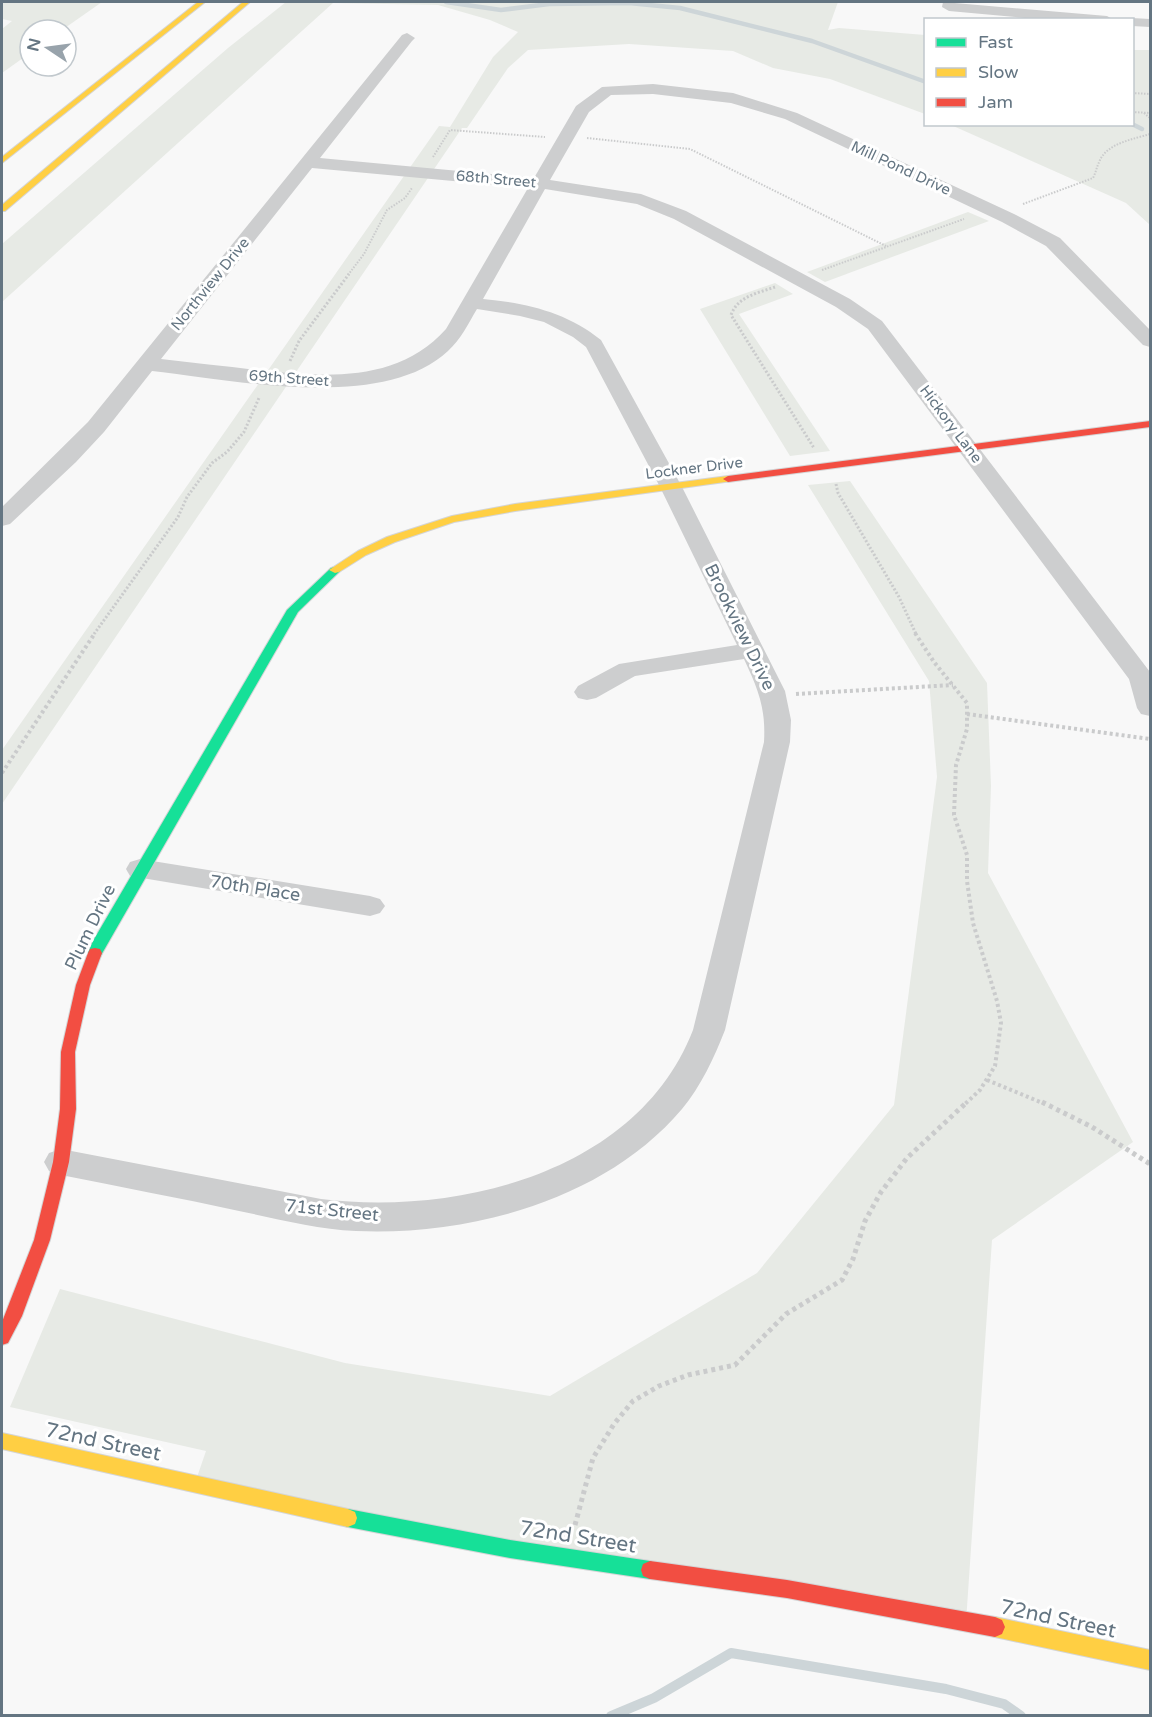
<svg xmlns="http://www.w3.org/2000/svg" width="1152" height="1717" viewBox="0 0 1152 1717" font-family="'Varela Round',sans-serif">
<rect width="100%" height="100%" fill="#f8f8f8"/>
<g fill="#e7eae5">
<polygon points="2,2 102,2 62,30 30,30 30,53 2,73 2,29 12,21 2,19"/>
<polygon points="286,2 838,2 828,30 839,28 925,35 925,114 830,79 773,68 733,51 629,44 528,50 508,68 467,128 462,128 2,804 2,750 439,126 450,127 493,57 518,32 490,20 438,5 333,3 2,302 2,244 228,48"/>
<polygon points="1133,50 1150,50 1150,225 1126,203 951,125 1132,124"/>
<polygon points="968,212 989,221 825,282 807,272"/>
<polygon points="775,283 793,294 739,314 830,451 790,456 700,309"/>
<polygon points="850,481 987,683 991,786 988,873 1133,1142 992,1240 966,1622 195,1483 206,1451 10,1407 60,1289 345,1363 550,1396 757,1273 894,1105 937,777 929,681 808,485"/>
</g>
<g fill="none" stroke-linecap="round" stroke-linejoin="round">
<g stroke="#cdd5d8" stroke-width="4.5">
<polyline points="446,2 501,10 549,4 629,3 680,8 812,41 926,82"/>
<polyline points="1132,124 1142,129"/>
</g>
<polyline stroke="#cdd5d8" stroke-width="10" points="611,1716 654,1698 731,1653 946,1689 1004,1704 1021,1716"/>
<g stroke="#d4d5d6" stroke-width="2">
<g id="fast">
<polygon points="335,567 341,570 339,572 298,612 100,957 90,957 88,953 93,941 287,610 331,568"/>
<polygon points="348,1509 510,1540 650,1561 657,1564 659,1570 657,1576 650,1579 510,1558 348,1527 341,1524 339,1518 341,1512"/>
</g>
</g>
<g stroke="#d4d5d6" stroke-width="2">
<g id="slow">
<polygon points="198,2 205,2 2,163 2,157"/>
<polygon points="243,2 250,2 5,211 2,211 2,205"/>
<polygon points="728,476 732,477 732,481 515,511 454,522 395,542 366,555 339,572 335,573 329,570 358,551 387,537 452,516 515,504"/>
<polygon points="2,1433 348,1509 355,1512 357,1518 355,1524 348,1527 2,1449"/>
<polygon points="995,1617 1150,1650 1150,1670 995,1637 988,1634 985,1627 988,1620"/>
</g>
</g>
<g stroke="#d4d5d6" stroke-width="2">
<g id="jam">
<polygon points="1150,421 1150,427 728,482 723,479 728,476"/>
<polygon points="95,948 100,949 102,953 90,985 75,1052 76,1109 69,1162 50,1240 22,1316 8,1343 2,1345 2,1322 34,1240 53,1162 60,1109 61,1052 76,985 88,953 90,949"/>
<polygon points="650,1561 787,1580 995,1617 1002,1620 1005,1627 1002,1634 995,1637 787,1598 650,1579 643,1576 641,1570 643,1564"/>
</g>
</g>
<g stroke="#cacbcc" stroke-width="2" stroke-dasharray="1.5 1.5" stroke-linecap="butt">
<polyline points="1132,93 1150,94"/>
<polyline points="1132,112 1150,113"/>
<polyline points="1144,113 1150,118"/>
<polyline points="587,138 690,149 886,246"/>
<polyline points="433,157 450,130 545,137"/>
<path d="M1023,204L1093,178C1096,172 1097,166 1100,160C1108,143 1134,139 1150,134"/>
<polyline points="822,270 964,219"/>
<polyline points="348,275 364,254 387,210 405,198 412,188"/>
</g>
<g stroke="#cacbcc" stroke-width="3" stroke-dasharray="2 2" stroke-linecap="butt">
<path d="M775,287C758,293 738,296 731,315L814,448"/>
<polyline points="290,361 299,341 349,274"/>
<polyline points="836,484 838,493 899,597 916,634"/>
<polyline points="94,634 178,517 187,497 212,463 227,452 244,432 259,398"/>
</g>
<g stroke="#cacbcc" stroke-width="4" stroke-dasharray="3 3" stroke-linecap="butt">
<polyline points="915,633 934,662 967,703 967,729 956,765 954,815 967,855 967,881 973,923 997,1001 1001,1023 995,1066 980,1090 965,1104"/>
<polyline points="796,694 953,685"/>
<polyline points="967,714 1150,739"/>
<polyline points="2,773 95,633"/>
<polyline points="987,1080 1045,1104"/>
</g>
<g stroke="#cacbcc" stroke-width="5" stroke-dasharray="4 4" stroke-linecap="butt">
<polyline points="1042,1102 1092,1127 1150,1164"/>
<polyline points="575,1525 593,1458 614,1424 633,1401 659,1386 688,1375 735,1365 786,1314 842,1280 853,1259 865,1221 881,1192 907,1158 967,1102"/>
</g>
<g fill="#cdcecf" fill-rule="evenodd">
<polygon points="943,2 1107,16 1114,20 1047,20 949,11 942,7"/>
<polygon points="1132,18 1150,19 1150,27 1132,26 1132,20 1126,20"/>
<path d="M407,33L415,38L412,41L320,158L534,178L576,106L602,87L653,84L733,93L797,113L1014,214L1060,238L1150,330V347L1143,345L1046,246L1002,222L785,119L731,103L653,94L611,95L589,112L550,180L641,194L686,211L850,299L882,321L1150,672V716L1141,714L1137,708L1129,679L868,329L836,307L674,219L637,204L545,189L483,299C526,303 566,312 601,340L682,487L785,691L791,720L790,742L725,1030C714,1058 701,1086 682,1109C605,1200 470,1236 356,1231C316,1229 278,1219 239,1211C180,1198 120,1187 61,1175L49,1171L44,1162L49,1153L61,1149L321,1199C459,1216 638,1172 693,1030L764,742C766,708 758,689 744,659L635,676L596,698L587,700L578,698L574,692L578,686L619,664L737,645L660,487L586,347L573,337L544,322L520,316L477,309C468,324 461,339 448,351C383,412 233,380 152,371L104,432L76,462L10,524L2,526V507L88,422L402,35ZM312,168L528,188L446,329C397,384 323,377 257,370C225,366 193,363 161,359Z"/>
<polygon points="140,859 370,896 380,899 385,906 380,913 370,916 130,876 126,869 130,862"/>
</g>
<use href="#fast" fill="#16e098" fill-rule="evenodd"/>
<use href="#slow" fill="#ffcf43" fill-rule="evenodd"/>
<use href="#jam" fill="#f24e42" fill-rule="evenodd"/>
</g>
<g text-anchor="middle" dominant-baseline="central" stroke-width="6" stroke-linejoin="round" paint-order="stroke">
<g font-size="15" fill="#647582" stroke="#fff">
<text transform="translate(901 168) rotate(25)">Mill Pond Drive</text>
<text transform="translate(496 179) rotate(5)">68th Street</text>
<text transform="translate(210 284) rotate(-51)">Northview Drive</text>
<text transform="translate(289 378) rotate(4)">69th Street</text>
<text transform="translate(951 424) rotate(53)">Hickory Lane</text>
<text transform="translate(694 468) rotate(-7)">Lockner Drive</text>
</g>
<g font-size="18" fill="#647582" stroke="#fff">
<text transform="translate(740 627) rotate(64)">Brookview Drive</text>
<text transform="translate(255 888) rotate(9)">70th Place</text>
<text transform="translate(90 927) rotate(-64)">Plum Drive</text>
<text transform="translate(332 1210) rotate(6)">71st Street</text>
</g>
<g font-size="21" fill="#647582" stroke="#fff">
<text transform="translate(103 1442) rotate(12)">72nd Street</text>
<text transform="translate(578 1537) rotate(9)">72nd Street</text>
<text transform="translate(1058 1619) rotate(12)">72nd Street</text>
</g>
</g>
<rect width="1152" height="1717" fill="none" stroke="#647582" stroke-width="6"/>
<rect x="924" y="18" width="210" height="108" fill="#ffffff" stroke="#c1c8cd" stroke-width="1.5"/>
<rect x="936" y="38" width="30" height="9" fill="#16e098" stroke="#c1c8cd" stroke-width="1.5"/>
<text x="978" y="48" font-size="18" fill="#647582">Fast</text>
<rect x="936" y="68" width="30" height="9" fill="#ffcf43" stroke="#c1c8cd" stroke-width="1.5"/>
<text x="978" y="78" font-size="18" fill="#647582">Slow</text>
<rect x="936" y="98" width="30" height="9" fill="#f24e42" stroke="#c1c8cd" stroke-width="1.5"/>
<text x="978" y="108" font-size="18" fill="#647582">Jam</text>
<g transform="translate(48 48) rotate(283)"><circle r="28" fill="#ffffff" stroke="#c1c8cd" stroke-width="1.5"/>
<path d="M0-4.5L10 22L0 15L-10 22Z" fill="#98a3ab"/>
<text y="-9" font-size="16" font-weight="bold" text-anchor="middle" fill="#647582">N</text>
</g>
</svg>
